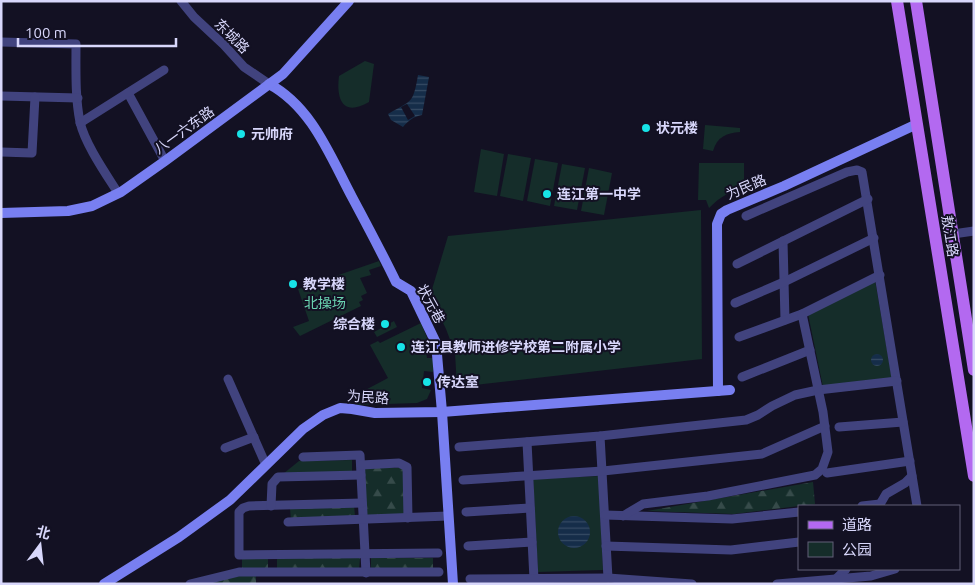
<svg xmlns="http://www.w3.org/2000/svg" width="975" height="585" viewBox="0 0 975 585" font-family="Ubuntu,'Noto Sans SC',sans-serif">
<defs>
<pattern id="forest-firs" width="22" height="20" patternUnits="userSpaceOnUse" patternTransform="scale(1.25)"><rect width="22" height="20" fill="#152d2a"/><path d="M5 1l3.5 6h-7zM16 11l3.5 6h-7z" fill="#364b4a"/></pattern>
<pattern id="water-rules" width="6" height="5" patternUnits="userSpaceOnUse" patternTransform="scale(1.25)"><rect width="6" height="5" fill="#152d49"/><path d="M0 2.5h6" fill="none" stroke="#364b64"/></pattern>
</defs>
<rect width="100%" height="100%" fill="#131123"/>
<g fill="#152d2a">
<path d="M365,61L374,64L369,102C343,117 336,100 339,76Z"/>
<path d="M705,125L740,128V132C726,133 717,137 713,151L703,149Z"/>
<polygon points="481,149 504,154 497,196 474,192"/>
<polygon points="508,154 531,158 523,201 500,196"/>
<polygon points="535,159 558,163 550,206 527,201"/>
<path d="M699,163H744V188C728,192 720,197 709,208L706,200H698Z"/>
<polygon points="562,164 585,168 577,210 554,206"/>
<polygon points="589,168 612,173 604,215 581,211"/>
<polygon points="701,210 702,359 457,387 455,353 446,329 430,296 448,236"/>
<polygon points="379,261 381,266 369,270 371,275 360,278 367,293 361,296 363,300 359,302 361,306 300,336 293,327 309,321 298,289"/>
<polygon points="875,280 892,379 823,387 808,314"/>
<polygon points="394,321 397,327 377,337 374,332"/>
<polygon points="421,323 432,350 426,351 427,358 433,358 433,372 424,371 422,388 431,390 427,399 417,403 356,405 354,396 388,378 370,345 378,341 380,343"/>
<polygon points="352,460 352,472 283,474 299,461"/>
<polygon points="599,476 603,570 538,572 533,479"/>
</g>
<g fill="url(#forest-firs)">
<polygon points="365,468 404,468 404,515 366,515"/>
<polygon points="813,482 815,504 734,514 647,511"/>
<polygon points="354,505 355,517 291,520 290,508"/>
<polygon points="277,557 360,558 359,570 277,569"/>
<polygon points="242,558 268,559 268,569 242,569"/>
<rect x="371" y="558" width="62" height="12"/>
<polygon points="239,576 256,576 256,584 204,584"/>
</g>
<g fill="url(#water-rules)">
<path d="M418,75L429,77L422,115C413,117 409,120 403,127L391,120L388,114C412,100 413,104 418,75Z"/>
<circle cx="877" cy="360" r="6"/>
<circle cx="574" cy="532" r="16"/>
</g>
<polygon fill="#131123" points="407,104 415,116 408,120 401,107"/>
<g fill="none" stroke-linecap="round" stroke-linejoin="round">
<g stroke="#41437e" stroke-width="9">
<polyline points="181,1 194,17 224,45 244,67 269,84"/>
<path d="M1,42L76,44C76,70 75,97 80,122C85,144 106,174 118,193"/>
<polyline points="128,93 165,161"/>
<polyline points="1,96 78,98"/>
<polyline points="80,123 164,70"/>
<polyline points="1,152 32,153 35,97"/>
<polyline points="746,216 847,172 857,170 862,172 917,506"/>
<polyline points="953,234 974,231"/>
<polyline points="783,241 785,320"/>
<polyline points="737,264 868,199"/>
<polyline points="735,303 784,282 874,238"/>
<polyline points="739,337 802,314"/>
<polyline points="742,377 810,350"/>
<polyline points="228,379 266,465"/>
<polyline points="839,427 903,422"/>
<polyline points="600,436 608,578"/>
<polyline points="527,442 534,579"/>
<polyline points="459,447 600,436 746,420 758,415 772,406 795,395 818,390 897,381"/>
<polyline points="225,448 254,437"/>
<polyline points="303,457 360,455 366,573"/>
<polyline points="361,465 399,463 407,467 408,518"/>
<polyline points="827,473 910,461"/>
<polyline points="463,480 603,471 762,454 825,426"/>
<polyline points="362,503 249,506 243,508 239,512 239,555 438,553"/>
<polyline points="271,506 272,484 278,477 361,475"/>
<polyline points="862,506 880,504"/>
<polyline points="879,506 886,494 905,483 912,476"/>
<polyline points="466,512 530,508"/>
<polyline points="605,515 732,519 799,512"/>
<polyline points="623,516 643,504 708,496 815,475 822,469 828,452 823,412 802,314 880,275"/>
<polyline points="288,522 448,516"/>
<polyline points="468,546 532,542"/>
<polyline points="606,546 731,550 799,542"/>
<polyline points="837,578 846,569"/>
<polyline points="470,579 608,578 692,584"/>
<polyline points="190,584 239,572 439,572"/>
<polyline points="777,584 871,576 895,569"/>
</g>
<g stroke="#787ff1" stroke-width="10">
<path d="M269,84C312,107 330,156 352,197C367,225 382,253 396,282L411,291L436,343L442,412L453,584"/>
<polyline points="1,213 68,211 92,206 121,192 165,161 283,74 349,1"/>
<polyline points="718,391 717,224 721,214 727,210 784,186 917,124"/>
<polyline points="104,584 179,537 230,500 303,429 323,415 340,408 352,409 375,413 442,412 730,390"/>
</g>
<g stroke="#b369f0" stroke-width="12">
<polyline points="897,1 974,476"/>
<polyline points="916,1 974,370"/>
</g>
</g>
<g fill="#17e3e7" stroke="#131123" stroke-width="2">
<circle cx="646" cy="128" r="5"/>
<circle cx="241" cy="134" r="5"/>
<circle cx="547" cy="194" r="5"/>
<circle cx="293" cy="284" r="5"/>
<circle cx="385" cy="324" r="5"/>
<circle cx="401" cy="347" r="5"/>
<circle cx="427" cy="382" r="5"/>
</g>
<g text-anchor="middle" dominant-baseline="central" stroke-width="4" stroke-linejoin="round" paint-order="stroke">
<g font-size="14" fill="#d8d7fb" stroke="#131123">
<text transform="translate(232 36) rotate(45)">东城路</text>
<text transform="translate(184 130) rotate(-36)">八一六东路</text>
<text transform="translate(746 187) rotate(-23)">为民路</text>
<text transform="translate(950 236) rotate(81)">敖江路</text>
<text transform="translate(431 304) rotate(61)">状元巷</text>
<text transform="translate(368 397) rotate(4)">为民路</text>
</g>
<g font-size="14" font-weight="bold" fill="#d8d7fb" stroke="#131123" text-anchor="start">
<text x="656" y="128">状元楼</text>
<text x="251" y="134">元帅府</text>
<text x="557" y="194">连江第一中学</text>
<text x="303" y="284">教学楼</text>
<text x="375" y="324" text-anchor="end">综合楼</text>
<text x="411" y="347">连江县教师进修学校第二附属小学</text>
<text x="437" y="382">传达室</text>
</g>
<g font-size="14" fill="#6ad4b1" stroke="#131123">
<text x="325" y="303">北操场</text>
</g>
</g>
<rect width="975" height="585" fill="none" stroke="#d8d7fb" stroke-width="5"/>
<rect x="798" y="505" width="162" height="65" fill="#131123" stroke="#626079"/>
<rect x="808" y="521" width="25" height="8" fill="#b369f0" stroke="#626079"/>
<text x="842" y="530" font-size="15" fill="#d8d7fb">道路</text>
<rect x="808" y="542" width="25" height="15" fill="#152d2a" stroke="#626079"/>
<text x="842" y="555" font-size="15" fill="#d8d7fb">公园</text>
<g transform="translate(40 545) rotate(15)" stroke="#131123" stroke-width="4" paint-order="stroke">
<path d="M0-4L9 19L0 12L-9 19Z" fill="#d8d7fb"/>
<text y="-8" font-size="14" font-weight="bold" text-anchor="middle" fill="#d8d7fb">北</text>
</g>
<path d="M18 38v8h158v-8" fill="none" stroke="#d8d7fb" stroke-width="2.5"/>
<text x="25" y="38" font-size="15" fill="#d8d7fb" stroke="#131123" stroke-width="4" paint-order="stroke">100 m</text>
</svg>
